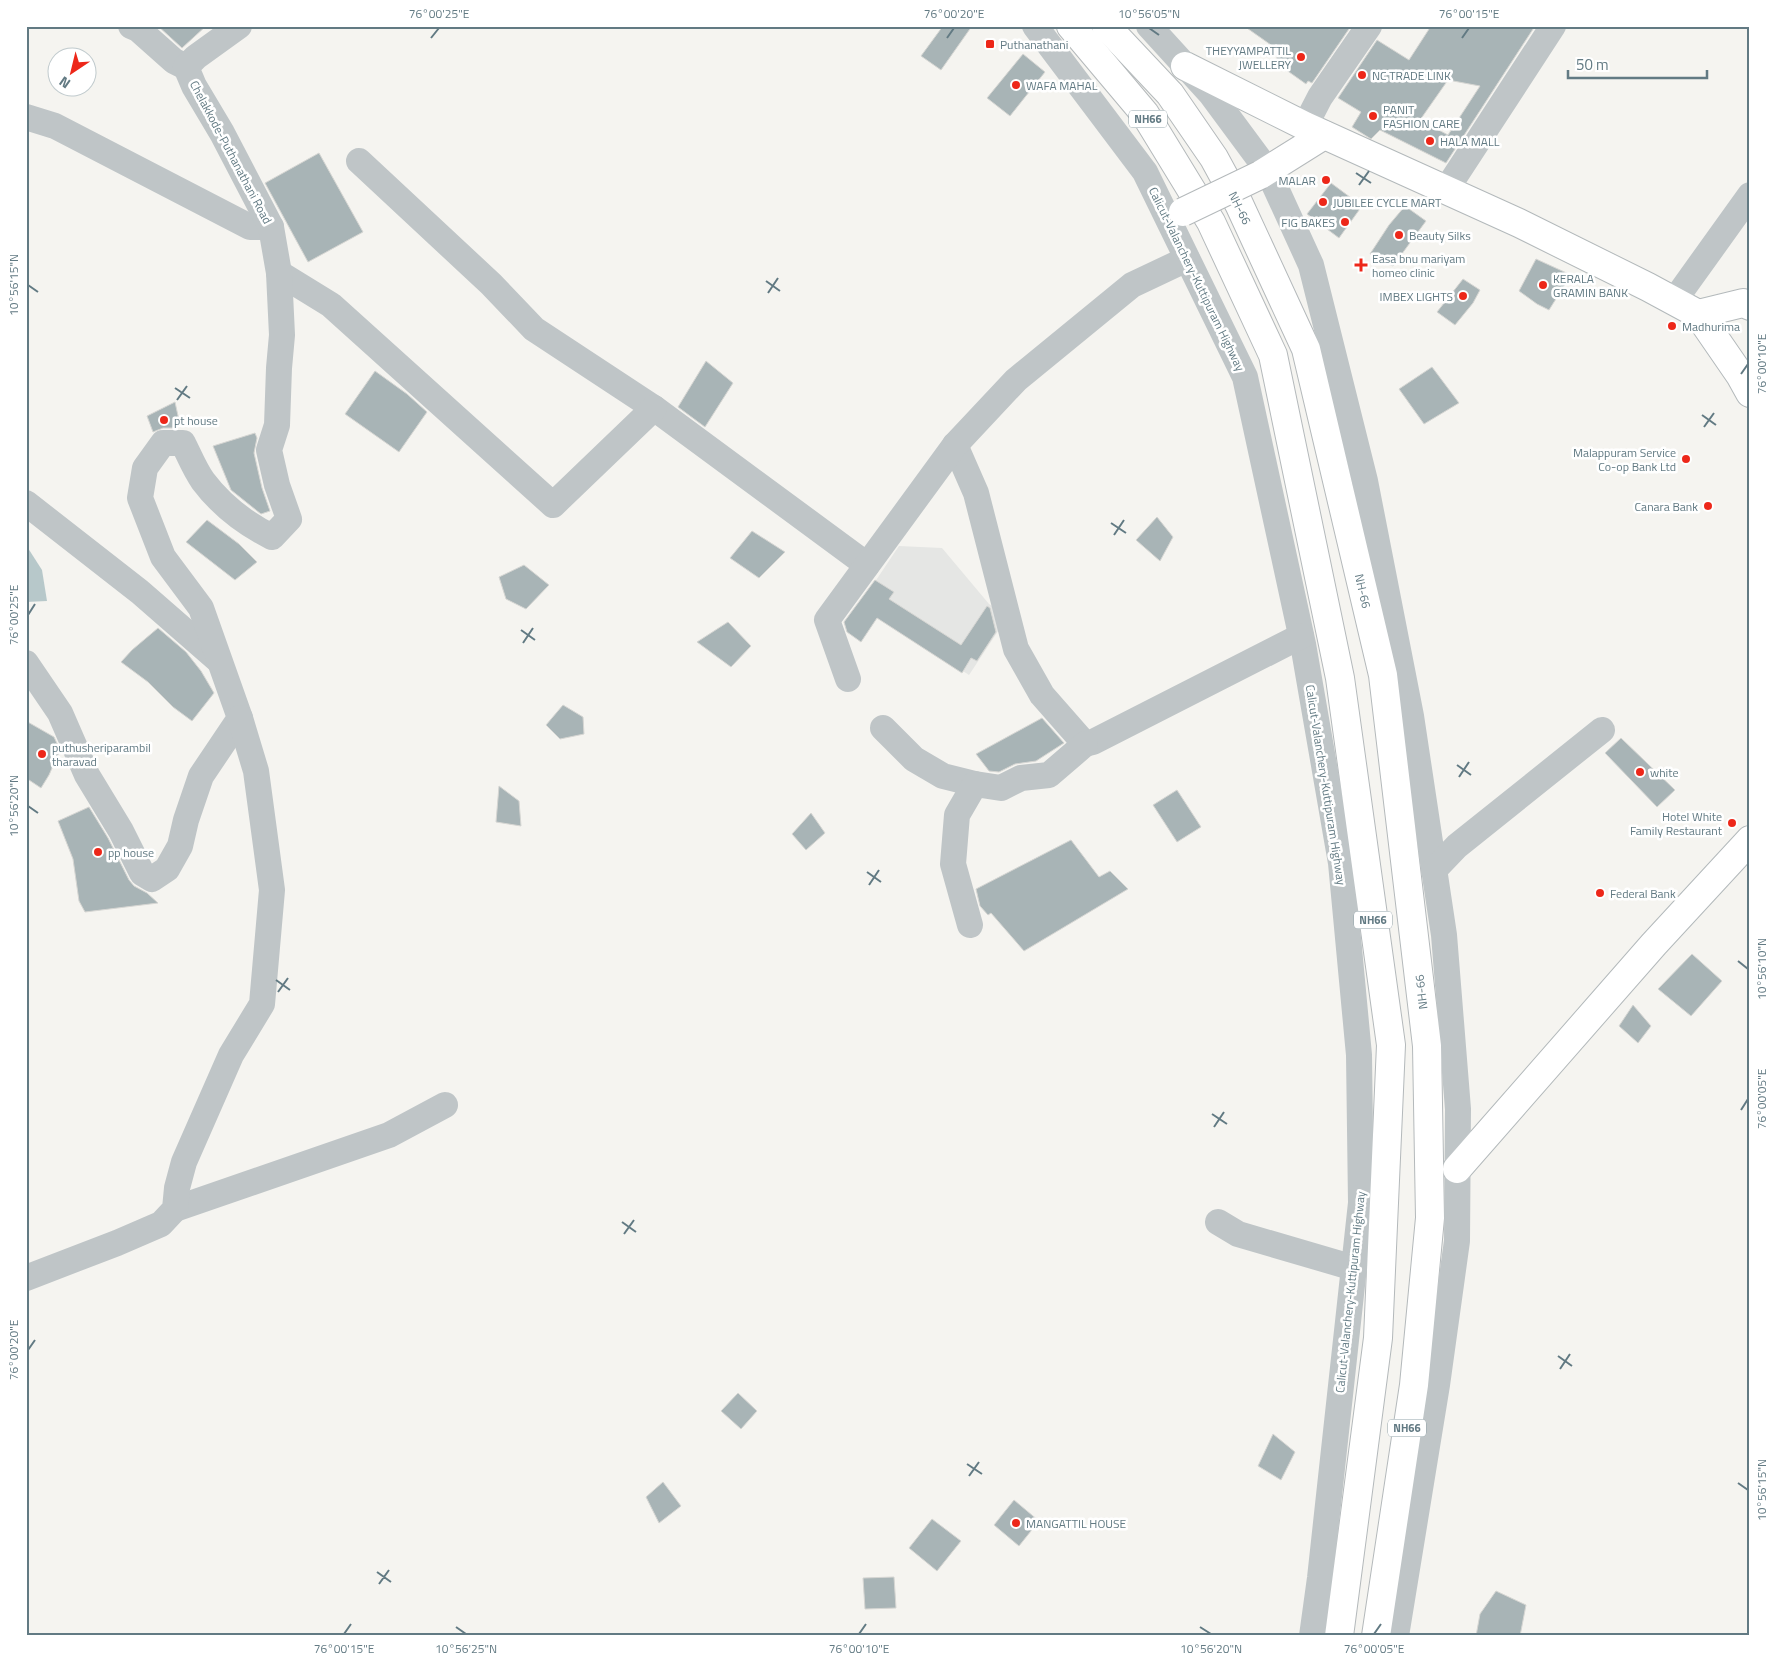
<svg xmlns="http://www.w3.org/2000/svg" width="1776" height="1662" viewBox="0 0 1776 1662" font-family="'Titillium Web',sans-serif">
<rect width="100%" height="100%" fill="#f5f4f0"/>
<polygon fill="#e5e6e4" points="899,546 942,548 989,604 1008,616 969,675 877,614 846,625"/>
<polygon fill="#b7c8ca" points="26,545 42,570 47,601 26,602"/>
<g fill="#a8b4b6" stroke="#d6d6d3" fill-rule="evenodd">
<polygon points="158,26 206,26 182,48"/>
<polygon points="943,26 972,26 941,70 921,56"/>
<polygon points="1244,26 1351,26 1312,83 1308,81 1306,84 1282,67 1273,63 1281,52"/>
<path d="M1431,26H1535L1446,163L1380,130L1371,139L1352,127L1361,112L1338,98L1377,40L1409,60ZM1448,80L1480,86L1448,135L1420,120Z"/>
<polygon points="1023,54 1045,72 1010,116 987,98"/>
<polygon points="319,153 363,232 308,262 265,183"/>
<polygon points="1331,183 1362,206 1339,238 1307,214"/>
<polygon points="1405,206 1426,221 1393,266 1370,254 1389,225"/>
<polygon points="1536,259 1571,275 1549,310 1537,304 1519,291"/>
<polygon points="1463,279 1480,290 1473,303 1455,325 1437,312"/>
<polygon points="706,361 733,383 705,427 678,407"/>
<polygon points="1432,367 1459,403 1424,424 1399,389"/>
<polygon points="375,371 407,394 427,412 399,452 345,414"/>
<polygon points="175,402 180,425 175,428 163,428 153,432 147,416"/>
<polygon points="255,433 257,438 254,453 262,488 270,511 261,514 231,490 213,446"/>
<polygon points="1157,517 1173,537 1160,561 1136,540"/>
<polygon points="207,520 239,544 257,562 235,580 186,542"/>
<polygon points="752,531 785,552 759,578 730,558"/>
<polygon points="524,565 549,585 526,609 506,599 499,577"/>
<polygon points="875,580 894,592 889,599 961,645 987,606 990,608 996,632 977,661 971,658 962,673 877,618 861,642 847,632 844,622"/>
<polygon points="728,622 751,646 731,667 697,642"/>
<polygon points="158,628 186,652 201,671 214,693 192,721 173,707 148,682 121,662 132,650"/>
<polygon points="563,705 583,717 584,734 560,739 546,725"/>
<polygon points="1042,718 1064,743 1036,761 1015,764 999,772 989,771 976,754"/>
<polygon points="26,721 54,737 60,750 49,775 41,788 26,778"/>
<polygon points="1621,738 1675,790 1657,807 1605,753"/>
<polygon points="499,786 519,801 521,826 496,822"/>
<polygon points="1177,790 1201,827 1177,842 1153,805"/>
<polygon points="89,807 108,838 129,880 134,886 147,893 158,903 85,912 79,901 73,859 58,821"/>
<polygon points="811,813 825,833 806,850 792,834"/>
<polygon points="1071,840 1099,877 1110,871 1128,889 1024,951 991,913 988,915 980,906 976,889"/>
<polygon points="1692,954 1722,981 1691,1016 1658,989"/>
<polygon points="1633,1005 1651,1026 1638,1043 1619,1026"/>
<polygon points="738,1393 757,1411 741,1429 721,1411"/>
<polygon points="1273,1434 1295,1452 1281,1480 1258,1466"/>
<polygon points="663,1482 681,1506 659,1523 646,1497"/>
<polygon points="1014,1500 1039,1521 1019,1546 994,1525"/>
<polygon points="932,1519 961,1541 937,1571 909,1548"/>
<polygon points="894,1577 896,1608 865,1609 863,1578"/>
<polygon points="1496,1591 1526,1605 1520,1636 1476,1636 1480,1614"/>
</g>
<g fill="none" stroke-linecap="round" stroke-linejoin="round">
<g stroke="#b3b9bb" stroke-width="30">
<g id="major">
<polyline points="1185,66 1305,126 1519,223 1648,287 1698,314 1740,375 1750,393"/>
<polyline points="1698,314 1743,303 1750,306"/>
<polyline points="1457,1169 1654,944 1750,840"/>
</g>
</g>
<g stroke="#b4b9bb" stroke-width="30">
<g id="highway">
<polyline points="1071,26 1145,114 1211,222 1273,355 1340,678 1391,1045 1378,1338 1339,1636"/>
<polyline points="1106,26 1170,94 1214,158 1239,204 1306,349 1383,675 1427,1046 1430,1218 1414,1385 1376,1636"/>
<polyline points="1260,175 1324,135"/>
</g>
</g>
<g stroke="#bfc5c7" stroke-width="26">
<polyline points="131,26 138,29 174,61 186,67"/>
<polyline points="1035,26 1145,172 1245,377 1303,644 1341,863 1359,1055 1361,1203 1320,1578 1312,1636"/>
<polyline points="1149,26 1211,94 1268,171 1311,265 1365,481 1411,716 1444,935 1458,1109 1457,1241 1437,1385 1396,1636"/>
<polyline points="26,117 55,126 250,227 271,227"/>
<polyline points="1305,126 1320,97 1369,26"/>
<polyline points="359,161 491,284 534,329 654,408 867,565"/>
<polyline points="1446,190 1553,26"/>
<polyline points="279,273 331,305 553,505 654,408"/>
<polyline points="1674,301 1750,195"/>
<polyline points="955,445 976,493 1016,649 1042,695 1085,744 1093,742 1301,636"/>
<polyline points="26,503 140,592 218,660"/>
<path d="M26,663L60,713L87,775L121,831L142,873L152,879L167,869L180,846L186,820L201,776L240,718L201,608L163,557L140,498L145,468L163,443H183C189,455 195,470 203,481C221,505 246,524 272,537L289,519L277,485L269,450L277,425L279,368L282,335L279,273L271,227L222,133L194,86L186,67L196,57L239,26"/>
<polyline points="848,679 827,620 955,445 1016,380 1132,285 1187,259"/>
<polyline points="883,728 914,759 943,776 975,784"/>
<polyline points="1434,870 1457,846 1602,730"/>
<polyline points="970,925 953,864 957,815 975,784 1001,788 1021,778 1049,775 1085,744"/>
<polyline points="175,1209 389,1135 445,1105"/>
<polyline points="1218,1222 1238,1234 1354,1268"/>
<polyline points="26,1278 117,1243 161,1224 175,1209 177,1188 184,1162 231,1055 262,1004 272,890 256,771 240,718"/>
</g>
<use href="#major" stroke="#fff" stroke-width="28"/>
<use href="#highway" stroke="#fff" stroke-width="28"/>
<g stroke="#b4b9bb" stroke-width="30" stroke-linecap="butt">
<polyline id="highway-bridge" points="1183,212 1260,175"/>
</g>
<use href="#highway-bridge" stroke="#fff" stroke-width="28"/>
</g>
<path fill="none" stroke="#627a83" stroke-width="2" d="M1149,28L1159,35M431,38L439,28M947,38L954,28M1462,38L1469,28M1356,173L1371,183M1359,185L1369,171M766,281L780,291M28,285L38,292M768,293L778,278M1741,374L1748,364M175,388L190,398M177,400L187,386M1702,415L1716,425M1704,427L1714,413M1111,523L1126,533M1114,535L1124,520M28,615L35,604M521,630L535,640M523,643L533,628M1457,765L1471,775M1459,777L1469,762M28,806L38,813M867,872L881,882M869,885L879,870M1738,961L1748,969M276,980L290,990M278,992L288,978M1741,1110L1748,1099M1212,1114L1227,1124M1214,1127L1224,1112M622,1222L636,1232M624,1234L634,1220M28,1350L35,1340M1558,1356L1572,1366M1560,1369L1570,1354M967,1464L982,1474M969,1476L979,1462M1738,1483L1748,1490M377,1572L391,1582M379,1584L389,1570M456,1627L466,1634M1200,1627L1211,1634M344,1634L351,1624M859,1634L866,1624M1374,1634L1381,1624"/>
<g fill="#ed2719" stroke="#fff" stroke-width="2">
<rect x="985" y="39" width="10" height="10" rx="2.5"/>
<circle cx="1301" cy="57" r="5"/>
<circle cx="1362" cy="75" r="5"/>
<circle cx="1016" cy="85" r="5"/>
<circle cx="1373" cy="116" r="5"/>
<circle cx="1430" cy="141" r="5"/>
<circle cx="1326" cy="180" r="5"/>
<circle cx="1323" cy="202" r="5"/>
<circle cx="1345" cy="222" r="5"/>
<circle cx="1399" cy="235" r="5"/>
<path d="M1358.5 257.5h5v5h5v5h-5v5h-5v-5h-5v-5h5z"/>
<circle cx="1543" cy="285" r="5"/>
<circle cx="1463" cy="296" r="5"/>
<circle cx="1672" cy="326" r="5"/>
<circle cx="164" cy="420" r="5"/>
<circle cx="1686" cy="459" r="5"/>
<circle cx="1708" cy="506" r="5"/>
<circle cx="42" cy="754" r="5"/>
<circle cx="1640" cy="772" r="5"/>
<circle cx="1732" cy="823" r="5"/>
<circle cx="98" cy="852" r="5"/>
<circle cx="1600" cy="893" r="5"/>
<circle cx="1016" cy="1523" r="5"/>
</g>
<g text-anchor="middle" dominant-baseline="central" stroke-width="5" stroke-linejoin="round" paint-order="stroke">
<g fill="#fff" stroke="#91a2a8" stroke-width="1">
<rect x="1129" y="110.5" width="38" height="17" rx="4"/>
<rect x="1354" y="911.5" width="38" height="17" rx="4"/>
<rect x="1388" y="1419.5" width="38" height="17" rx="4"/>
</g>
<g font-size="11" font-weight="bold" fill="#627a83">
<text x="1148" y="119">NH66</text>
<text x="1373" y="920">NH66</text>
<text x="1407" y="1428">NH66</text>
</g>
<g font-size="12" fill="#627a83" stroke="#fff" text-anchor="start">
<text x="1000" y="44">Puthanathani</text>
<text x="1291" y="50" text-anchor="end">THEYYAMPATTIL<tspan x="1291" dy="14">JWELLERY</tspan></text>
<text x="1372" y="75">NC TRADE LINK</text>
<text x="1026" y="85">WAFA MAHAL</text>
<text x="1383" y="109">PANIT<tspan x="1383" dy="14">FASHION CARE</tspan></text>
<text x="1440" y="141">HALA MALL</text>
<text x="1316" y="180" text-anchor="end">MALAR</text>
<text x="1333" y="202">JUBILEE CYCLE MART</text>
<text x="1335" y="222" text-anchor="end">FIG BAKES</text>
<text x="1409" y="235">Beauty Silks</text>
<text x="1372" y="258">Easa bnu mariyam<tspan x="1372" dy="14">homeo clinic</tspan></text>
<text x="1553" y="278">KERALA<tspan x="1553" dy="14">GRAMIN BANK</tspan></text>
<text x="1453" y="296" text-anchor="end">IMBEX LIGHTS</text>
<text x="1682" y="326">Madhurima</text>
<text x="174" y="420">pt house</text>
<text x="1676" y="452" text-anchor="end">Malappuram Service<tspan x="1676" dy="14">Co-op Bank Ltd</tspan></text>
<text x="1698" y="506" text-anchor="end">Canara Bank</text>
<text x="52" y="747">puthusheriparambil<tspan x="52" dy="14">tharavad</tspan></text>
<text x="1650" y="772">white</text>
<text x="1722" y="816" text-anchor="end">Hotel White<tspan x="1722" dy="14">Family Restaurant</tspan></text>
<text x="108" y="852">pp house</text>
<text x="1610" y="893">Federal Bank</text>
<text x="1026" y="1523">MANGATTIL HOUSE</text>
</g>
<g font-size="12" fill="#627a83" stroke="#fff">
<text transform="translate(231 152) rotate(62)">Chelakkode-Puthanathani Road</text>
<text transform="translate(1240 208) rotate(64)">NH-66</text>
<text transform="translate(1197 279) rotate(64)">Calicut-Valanchery-Kuttipuram Highway</text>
<text transform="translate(1363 591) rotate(77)">NH-66</text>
<text transform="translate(1326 785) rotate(81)">Calicut-Valanchery-Kuttipuram Highway</text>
<text transform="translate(1421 992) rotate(-97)">NH-66</text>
<text transform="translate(1350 1292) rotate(-84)">Calicut-Valanchery-Kuttipuram Highway</text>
</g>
</g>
<rect width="1776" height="1662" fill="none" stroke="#ffffff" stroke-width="55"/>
<g transform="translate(72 72) rotate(215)"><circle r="24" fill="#ffffff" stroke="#c0cacd"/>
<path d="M0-4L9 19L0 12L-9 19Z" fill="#ed2719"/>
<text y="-8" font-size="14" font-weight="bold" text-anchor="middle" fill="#627a83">N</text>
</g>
<path d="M1568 70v8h139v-8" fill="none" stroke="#627a83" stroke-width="2.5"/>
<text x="1576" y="70" font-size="15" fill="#627a83" stroke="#ffffff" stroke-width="4" paint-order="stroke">50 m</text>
<rect x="28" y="28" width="1720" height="1606" fill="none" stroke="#627a83" stroke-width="2"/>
<g font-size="12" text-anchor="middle" fill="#627a83">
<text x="439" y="18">76°00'25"E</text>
<text x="954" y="18">76°00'20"E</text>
<text x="1149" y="18">10°56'05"N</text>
<text x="1469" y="18">76°00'15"E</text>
<text transform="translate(14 285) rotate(-90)" y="4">10°56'15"N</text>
<text transform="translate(1762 364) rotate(-90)" y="4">76°00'10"E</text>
<text transform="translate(14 615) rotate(-90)" y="4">76°00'25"E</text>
<text transform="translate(14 806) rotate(-90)" y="4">10°56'20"N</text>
<text transform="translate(1762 969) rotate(-90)" y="4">10°56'10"N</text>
<text transform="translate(1762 1099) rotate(-90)" y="4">76°00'05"E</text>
<text transform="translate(14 1350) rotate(-90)" y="4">76°00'20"E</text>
<text transform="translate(1762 1490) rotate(-90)" y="4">10°56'15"N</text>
<text x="344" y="1653">76°00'15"E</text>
<text x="466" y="1653">10°56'25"N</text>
<text x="859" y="1653">76°00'10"E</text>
<text x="1211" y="1653">10°56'20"N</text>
<text x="1374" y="1653">76°00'05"E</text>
</g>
</svg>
